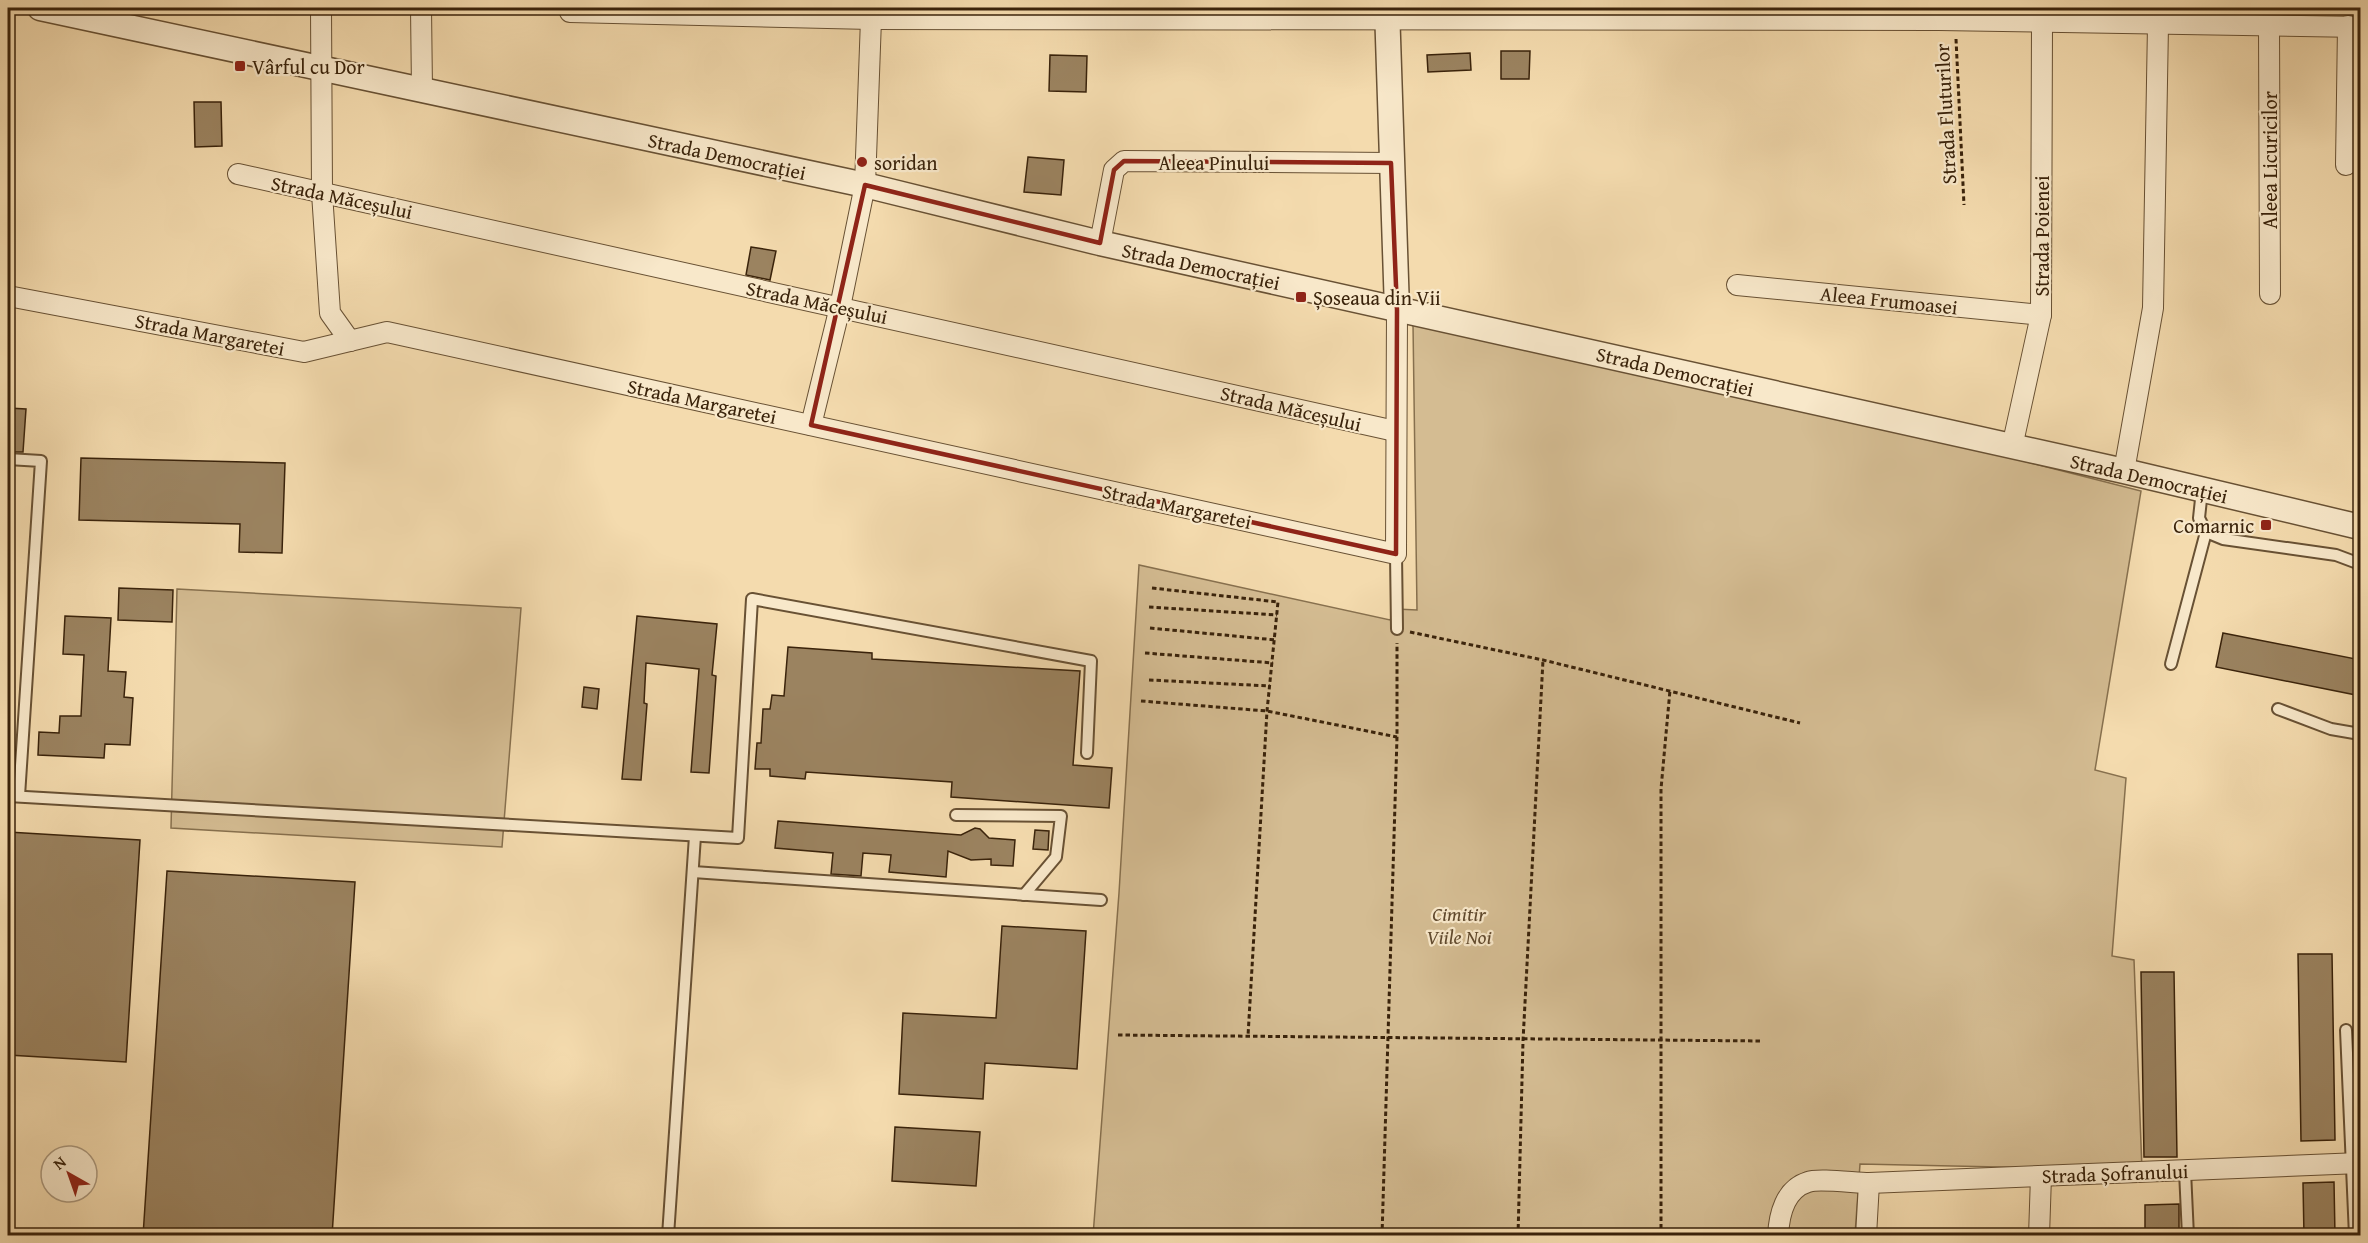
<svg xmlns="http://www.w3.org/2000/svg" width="2368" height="1243" viewBox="0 0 2368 1243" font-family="'Gentium Book Plus',serif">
<rect width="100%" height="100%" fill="#f4dbae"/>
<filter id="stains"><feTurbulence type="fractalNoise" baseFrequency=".00333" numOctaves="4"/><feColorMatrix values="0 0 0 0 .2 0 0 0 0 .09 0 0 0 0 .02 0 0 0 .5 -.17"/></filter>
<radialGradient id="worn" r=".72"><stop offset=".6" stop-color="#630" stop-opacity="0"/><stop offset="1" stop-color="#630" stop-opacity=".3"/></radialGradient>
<g fill="#d4bc92" stroke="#87704e" stroke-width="1.5">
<polygon points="1413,324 1930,437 2141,491 2095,770 2126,778 2112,956 2134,960 2142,1170 1860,1164 1855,1235 1093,1236 1119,893 1139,565 1390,620 1396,609 1417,610"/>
<polygon points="177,589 521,608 502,847 171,828"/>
</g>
<g fill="#9b8360" stroke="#3a230b" stroke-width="1.5">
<polygon points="1501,51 1530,51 1529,79 1501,79"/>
<polygon points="1470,53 1471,70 1428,72 1427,55"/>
<polygon points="1050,55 1087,56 1086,92 1049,91"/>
<polygon points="194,102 221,102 222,146 195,147"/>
<polygon points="1028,157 1064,160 1061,195 1024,192"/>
<polygon points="751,247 776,251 770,280 746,275"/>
<polygon points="8,408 26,409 23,452 8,452"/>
<polygon points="81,458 285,463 282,553 239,552 240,524 79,520"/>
<polygon points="119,588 173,590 172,622 118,620"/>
<polygon points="65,616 111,618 108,671 126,672 124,697 133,698 130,745 105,744 104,758 38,755 39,732 59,733 60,716 81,716 84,655 63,654"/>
<polygon points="637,616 717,624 712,675 716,676 709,773 691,772 699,669 646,663 644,703 647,704 641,780 622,779"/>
<polygon points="2223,633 2361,660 2361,696 2216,667"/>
<polygon points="788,647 872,653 872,659 1080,671 1073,765 1112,768 1109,808 951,797 952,782 806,772 805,779 770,776 770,769 755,769 757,743 761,743 763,709 770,709 772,695 784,696"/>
<polygon points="584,687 599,689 597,709 582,707"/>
<polygon points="778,821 961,835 975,828 980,829 989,838 1015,840 1013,866 991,865 991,859 971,860 948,851 946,877 889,872 891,855 863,853 861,876 831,874 833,853 775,848"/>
<polygon points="1035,830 1049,831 1048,850 1033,849"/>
<polygon points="8,832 140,840 126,1062 8,1055"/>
<polygon points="167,871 355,882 332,1236 143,1236"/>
<polygon points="1002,926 1086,931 1077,1069 985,1063 983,1099 899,1094 903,1013 996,1018"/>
<polygon points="2298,954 2332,954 2335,1140 2301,1141"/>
<polygon points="2141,972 2174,972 2177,1157 2144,1157"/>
<polygon points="895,1127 980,1132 976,1186 892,1181"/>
<polygon points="2334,1182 2335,1236 2304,1236 2303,1183"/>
<polygon points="2179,1204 2179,1236 2145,1236 2145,1205"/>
</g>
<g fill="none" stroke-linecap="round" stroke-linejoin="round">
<g stroke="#685134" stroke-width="14">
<g id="service">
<polyline points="8,459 41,461 19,796"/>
<polyline points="2202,490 2199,518 2206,532 2223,539 2336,555 2360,564"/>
<polyline points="1396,554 1397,629"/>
<polyline points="2171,664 2206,532"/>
<polyline points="2278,709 2331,729 2360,734"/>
<polyline points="8,796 738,838 752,599 1091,661 1087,753"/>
<polyline points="956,815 1061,816 1056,857 1024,895"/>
<polyline points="693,872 1101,900"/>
<polyline points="2346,1030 2355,1236"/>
<polyline points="2185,1171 2188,1236"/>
<polyline points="668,1236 695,836"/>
</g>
</g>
<g stroke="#685134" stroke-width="22">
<g id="minor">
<polyline points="321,8 322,193 330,313 350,341"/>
<polyline points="421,8 422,90"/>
<polyline points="570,8 570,12 871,19 1939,20 2360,27"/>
<polyline points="2269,26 2270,294"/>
<polyline points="2346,165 2348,26"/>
<polyline points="238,174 1395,431"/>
<polyline points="1100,243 1114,170 1124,161 1391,163"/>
<polyline points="1737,285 2041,315"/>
<polyline points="8,296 304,352 387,332 1396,554 1397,310"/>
<polyline points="811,425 840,307 865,185 871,19"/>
<polyline points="2012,447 2041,315 2042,23"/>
<polyline points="2124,471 2153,308 2158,25"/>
<path d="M1778,1236C1779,1215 1785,1189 1808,1182C1818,1178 1856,1183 1869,1183L2360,1163"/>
<polyline points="1866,1236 1869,1183"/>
<polyline points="2039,1236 2041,1176"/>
</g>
</g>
<g stroke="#685134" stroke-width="27">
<g id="tertiary">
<polyline points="40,8 865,185 1100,243 2124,471 2360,527"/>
<polyline points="1387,8 1397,310"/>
</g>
</g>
<g stroke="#3a230b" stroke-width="3" stroke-dasharray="4.5 3" stroke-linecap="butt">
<polyline points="1956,39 1964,205"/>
<polyline points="1152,588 1278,602 1267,711 1248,1036"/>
<polyline points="1149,607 1277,615"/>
<polyline points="1150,628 1276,640"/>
<polyline points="1410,632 1543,660 1800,723"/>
<polyline points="1145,653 1273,663"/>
<polyline points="1149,680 1270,686"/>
<polyline points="1141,701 1267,711 1397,737"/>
<polyline points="1118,1035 1762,1041"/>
<polyline points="1382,1236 1397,737 1397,643"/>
<polyline points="1518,1236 1523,1041 1543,660"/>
<polyline points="1661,1236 1661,789 1670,690"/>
</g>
<use href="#service" stroke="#f8e8ca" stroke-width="10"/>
<use href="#minor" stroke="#f8e8ca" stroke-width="20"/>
<use href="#tertiary" stroke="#f8e8ca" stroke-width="24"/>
</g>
<path fill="none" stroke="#8f2418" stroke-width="4.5" stroke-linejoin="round" d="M1124,161L1391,163L1397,310L1396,554L811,425L865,185L1100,243L1114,170Z"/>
<g fill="#8f2418" stroke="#f8e8ca" stroke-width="2">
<rect x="234" y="60" width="12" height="12" rx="3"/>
<circle cx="862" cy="162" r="6"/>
<rect x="1295" y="291" width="12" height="12" rx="3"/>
<rect x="2260" y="519" width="12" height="12" rx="3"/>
</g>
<g text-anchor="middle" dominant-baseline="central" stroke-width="4.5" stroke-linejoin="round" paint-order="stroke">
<g font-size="20" fill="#3a230b" stroke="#f8e8ca" text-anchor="start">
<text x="252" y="66">Vârful cu Dor</text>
<text x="874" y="162">soridan</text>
<text x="1313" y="297">Șoseaua din Vii</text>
<text x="2254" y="525" text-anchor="end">Comarnic</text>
</g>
<g font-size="20" fill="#3a230b" stroke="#f8e8ca">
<text transform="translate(1945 114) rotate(-93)">Strada Fluturilor</text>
<text transform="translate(727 156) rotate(12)">Strada Democrației</text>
<text transform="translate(2269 160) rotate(-90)">Aleea Licuricilor</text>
<text x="1214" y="162">Aleea Pinului</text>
<text transform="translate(342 197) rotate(12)">Strada Măceșului</text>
<text transform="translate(2041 236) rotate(-90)">Strada Poienei</text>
<text transform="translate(1201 266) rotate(12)">Strada Democrației</text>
<text transform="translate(1889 300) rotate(6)">Aleea Frumoasei</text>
<text transform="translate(817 302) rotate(12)">Strada Măceșului</text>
<text transform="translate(210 334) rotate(11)">Strada Margaretei</text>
<text transform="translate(1675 371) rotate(13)">Strada Democrației</text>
<text transform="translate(702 401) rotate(12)">Strada Margaretei</text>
<text transform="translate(1291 408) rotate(13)">Strada Măceșului</text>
<text transform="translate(2149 478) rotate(13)">Strada Democrației</text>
<text transform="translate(1177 506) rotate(12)">Strada Margaretei</text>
<text transform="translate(2115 1173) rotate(-2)">Strada Șofranului</text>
</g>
<g font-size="20" font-style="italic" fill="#60492d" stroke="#f8e8ca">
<text x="1459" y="913">Cimitir<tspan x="1459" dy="23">Viile Noi</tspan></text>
</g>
</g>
<rect width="2368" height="1243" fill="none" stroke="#f4dbae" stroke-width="30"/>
<rect x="9" y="9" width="2350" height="1225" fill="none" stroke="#3a230b" stroke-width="3"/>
<rect x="15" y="15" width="2338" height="1213" fill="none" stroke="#3a230b" stroke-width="1.5"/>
<g transform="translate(69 1174) rotate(320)"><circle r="28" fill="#f8e8ca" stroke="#ac997e" stroke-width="1.5"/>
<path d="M0-4.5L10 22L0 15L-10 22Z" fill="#8f2418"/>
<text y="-9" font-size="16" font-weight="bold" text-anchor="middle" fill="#3a230b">N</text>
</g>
<rect width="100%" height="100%" filter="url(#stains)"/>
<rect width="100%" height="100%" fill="url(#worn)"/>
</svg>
